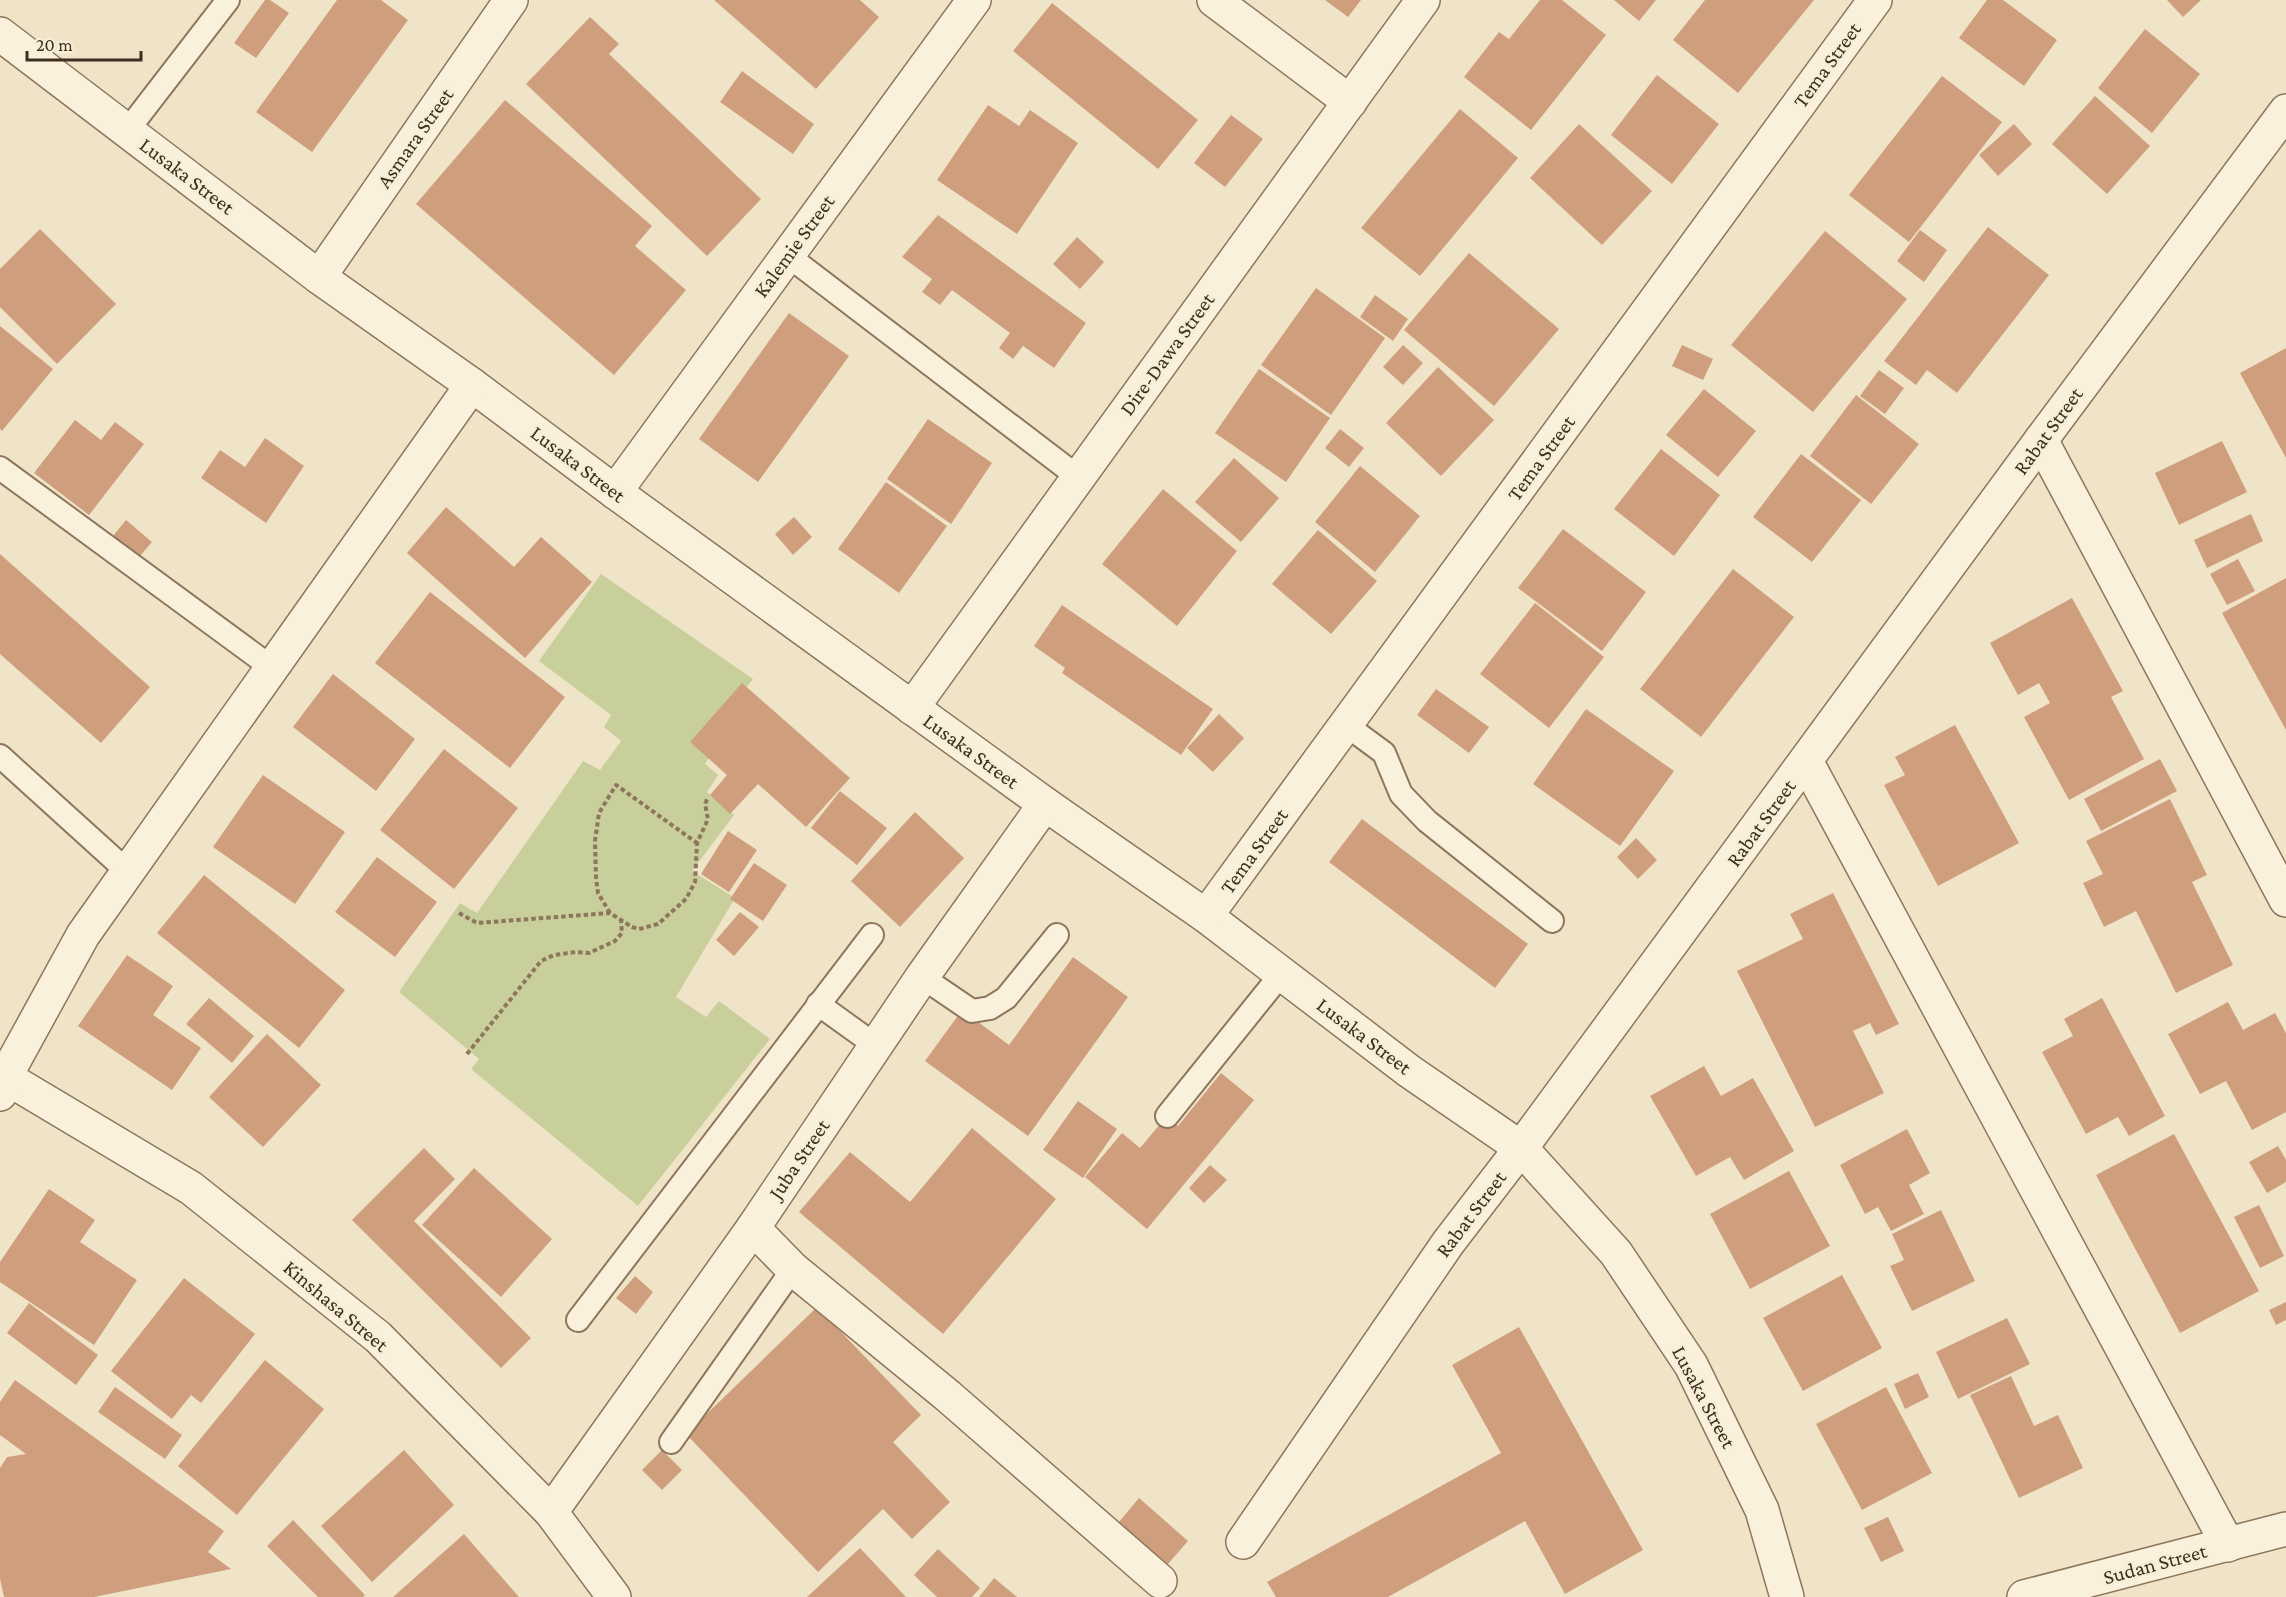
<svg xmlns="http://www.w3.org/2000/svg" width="2286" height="1597" viewBox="0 0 2286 1597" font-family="'Crimson Pro',serif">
<rect width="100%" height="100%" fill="#f0e4c8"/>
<polygon fill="#c9cf9b" points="601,574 753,679 703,742 713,751 705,764 718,775 707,792 734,815 692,871 735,898 676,997 706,1017 719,1001 770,1039 638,1206 471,1069 479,1059 399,992 460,903 477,913 583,761 600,770 621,741 604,727 611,715 539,661"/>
<g fill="#cf9f7d">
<polygon points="265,0 270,0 289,13 256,58 234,43"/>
<polygon points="337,0 381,0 408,20 312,152 256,112"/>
<polygon points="714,0 860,0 879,17 816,89"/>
<polygon points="1325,0 1361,0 1348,17"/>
<polygon points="1540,0 1562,0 1606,35 1531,130 1464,77 1499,32 1509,39"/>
<polygon points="1614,0 1656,0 1639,21"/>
<polygon points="1705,0 1814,0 1738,93 1673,40"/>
<polygon points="1987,0 2003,0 2057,40 2024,86 1959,38"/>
<polygon points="2167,0 2201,0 2183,17"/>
<polygon points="1052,3 1198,120 1158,169 1013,51"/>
<polygon points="590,17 619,44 609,54 761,199 707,256 526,84"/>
<polygon points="2145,29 2200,74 2152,133 2098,88"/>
<polygon points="742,71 814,124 793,154 720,102"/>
<polygon points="1657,75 1719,124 1672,184 1611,135"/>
<polygon points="1942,76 2002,122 1909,242 1849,195"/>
<polygon points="2095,96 2150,146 2107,194 2052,144"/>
<polygon points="505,100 652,226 635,246 686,290 614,375 416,204"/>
<polygon points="988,105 1019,126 1030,110 1078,143 1017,234 937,180"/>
<polygon points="1460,109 1518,158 1420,276 1361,228"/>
<polygon points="1231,115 1263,139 1225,187 1194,163"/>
<polygon points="1579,124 1652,191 1602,245 1530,178"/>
<polygon points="2014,124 2032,144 1998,176 1979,155"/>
<polygon points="938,215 1086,323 1054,368 1023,346 1013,359 999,348 1010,333 952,290 940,305 922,292 932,279 902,257"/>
<polygon points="1988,227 2049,275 1957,393 1927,370 1916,385 1884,361"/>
<polygon points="40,229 116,304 57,364 0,307 0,269"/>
<polygon points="1920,230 1947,250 1924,282 1897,261"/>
<polygon points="1825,231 1907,299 1813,412 1731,345"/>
<polygon points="1077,237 1104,262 1080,289 1053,264"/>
<polygon points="1469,253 1559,329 1494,406 1404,330"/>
<polygon points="1316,288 1385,338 1331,415 1261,365"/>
<polygon points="1375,295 1408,319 1393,341 1360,317"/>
<polygon points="789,313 849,356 758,482 699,439"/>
<polygon points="0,326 53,369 2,431 0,429"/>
<polygon points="1403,345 1423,363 1403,385 1383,367"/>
<polygon points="1682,345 1713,359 1703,380 1672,366"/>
<polygon points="2286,348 2286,458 2240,373"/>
<polygon points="1438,367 1494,420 1441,476 1386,423"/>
<polygon points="1259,369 1330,418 1286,482 1215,433"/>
<polygon points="1879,370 1904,388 1885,414 1860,396"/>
<polygon points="1704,389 1756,431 1718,477 1666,435"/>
<polygon points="1856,395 1919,444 1871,504 1810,456"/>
<polygon points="928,419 992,463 951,524 887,479"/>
<polygon points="75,420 101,440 115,422 144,444 89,515 34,473"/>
<polygon points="1340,429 1364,448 1349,467 1325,448"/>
<polygon points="265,438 304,466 266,523 201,478 220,450 245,467"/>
<polygon points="2222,441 2247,492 2179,525 2155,473"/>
<polygon points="1661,449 1720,495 1674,556 1614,509"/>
<polygon points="1801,454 1861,500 1812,562 1753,517"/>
<polygon points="1234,458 1279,498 1241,542 1195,502"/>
<polygon points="1360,466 1420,516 1375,572 1315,522"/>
<polygon points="886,482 947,526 899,593 838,549"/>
<polygon points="1163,489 1237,551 1177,626 1102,564"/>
<polygon points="446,507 514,567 541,537 592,582 525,658 407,553"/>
<polygon points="2251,514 2263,541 2207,568 2194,540"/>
<polygon points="794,517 812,537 793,555 775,534"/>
<polygon points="126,520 152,542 133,564 108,542"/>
<polygon points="1563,529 1646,592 1602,651 1518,588"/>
<polygon points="1318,530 1377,581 1331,634 1272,584"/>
<polygon points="0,554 150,687 101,743 0,654"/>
<polygon points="2238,559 2255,591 2227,605 2210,574"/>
<polygon points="1733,569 1794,617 1701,737 1640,689"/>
<polygon points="2286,578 2286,730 2222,613"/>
<polygon points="430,592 565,697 510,768 375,663"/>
<polygon points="2072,598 2123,691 2111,697 2144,759 2069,800 2024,717 2050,703 2039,683 2018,695 1990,643"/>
<polygon points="1535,603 1604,657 1549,728 1480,674"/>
<polygon points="1062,605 1213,709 1181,755 1062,673 1065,668 1034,646"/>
<polygon points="333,674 415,739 376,791 293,727"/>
<polygon points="742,683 850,778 806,827 758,784 730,814 710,795 727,775 690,742"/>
<polygon points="1436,689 1489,727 1469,753 1417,715"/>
<polygon points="1586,709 1674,771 1620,846 1533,784"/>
<polygon points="1219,714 1244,738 1213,772 1187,748"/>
<polygon points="1955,725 2019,843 1938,886 1884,785 1905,775 1895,757"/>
<polygon points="444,749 518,808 454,889 380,830"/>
<polygon points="2160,759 2177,791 2101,831 2084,799"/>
<polygon points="263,775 345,832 295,904 213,847"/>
<polygon points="840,791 887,828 857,865 811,828"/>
<polygon points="2170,799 2207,875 2192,882 2233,965 2176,993 2136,911 2104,927 2083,883 2103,874 2086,841"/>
<polygon points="915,812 964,858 900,927 851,881"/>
<polygon points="1362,819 1528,944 1495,988 1329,862"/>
<polygon points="728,831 757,850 729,892 701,874"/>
<polygon points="1636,838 1657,860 1638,879 1617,857"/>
<polygon points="377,857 437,902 395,957 335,912"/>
<polygon points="754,863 787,885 763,921 730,899"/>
<polygon points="204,875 345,990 299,1048 157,933"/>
<polygon points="1833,893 1899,1024 1876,1035 1870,1023 1853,1031 1884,1093 1815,1127 1737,971 1803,939 1790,914"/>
<polygon points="740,912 759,927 734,956 716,940"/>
<polygon points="127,955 173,986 153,1015 201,1048 172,1090 78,1026"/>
<polygon points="1073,957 1128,997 1028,1136 925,1061 962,1010 1009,1045"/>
<polygon points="209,998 254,1036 232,1063 186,1024"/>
<polygon points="2102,998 2165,1116 2129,1136 2118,1117 2086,1134 2042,1052 2073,1036 2064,1019"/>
<polygon points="2228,1002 2243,1030 2275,1013 2286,1033 2286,1112 2252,1130 2226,1081 2200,1094 2168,1034"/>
<polygon points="267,1034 321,1085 263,1147 209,1097"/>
<polygon points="1704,1066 1721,1096 1753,1078 1794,1151 1744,1180 1730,1157 1696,1176 1650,1096"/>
<polygon points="1221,1073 1254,1100 1147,1229 1085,1177 1122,1133 1140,1148 1166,1117 1178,1126"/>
<polygon points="1078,1101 1117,1129 1083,1178 1043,1150"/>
<polygon points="972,1128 1056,1199 943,1334 799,1212 850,1152 910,1202"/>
<polygon points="1907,1129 1930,1173 1909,1185 1924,1214 1891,1231 1878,1207 1865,1214 1840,1165"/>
<polygon points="2174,1134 2259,1291 2180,1333 2096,1175"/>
<polygon points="2278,1146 2286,1160 2286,1182 2267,1193 2249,1162"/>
<polygon points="424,1148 455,1179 414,1221 531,1338 501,1368 352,1220"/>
<polygon points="1210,1165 1227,1180 1204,1203 1189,1188"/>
<polygon points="474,1168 552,1239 501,1297 422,1225"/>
<polygon points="1789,1171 1830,1246 1750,1289 1710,1214"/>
<polygon points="49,1189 95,1220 80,1242 137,1280 94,1345 0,1282 0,1262"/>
<polygon points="2259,1205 2284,1256 2260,1268 2234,1217"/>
<polygon points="1941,1210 1975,1281 1912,1311 1890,1266 1904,1260 1892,1234"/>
<polygon points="1842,1275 1882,1348 1803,1391 1763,1318"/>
<polygon points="635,1276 653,1292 636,1314 616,1298"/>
<polygon points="184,1278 255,1334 201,1403 191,1395 172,1419 111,1371"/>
<polygon points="2286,1302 2286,1320 2276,1325 2269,1310"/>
<polygon points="29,1303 98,1355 76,1385 7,1333"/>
<polygon points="817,1307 921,1415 893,1442 950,1502 912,1539 883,1509 818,1572 686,1434"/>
<polygon points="2007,1318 2030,1364 1958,1399 1936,1352"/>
<polygon points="1519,1327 1643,1550 1565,1594 1525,1521 1388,1597 1276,1597 1267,1582 1501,1453 1452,1365"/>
<polygon points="265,1360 324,1409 237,1515 178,1466"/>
<polygon points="1918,1373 1929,1397 1905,1409 1894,1384"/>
<polygon points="2011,1376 2034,1426 2058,1415 2083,1468 2019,1498 1970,1395"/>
<polygon points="15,1380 224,1531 208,1552 231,1569 94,1597 4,1597 0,1579 0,1468 7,1457 26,1454 0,1435 0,1402"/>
<polygon points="115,1387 182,1435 165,1459 98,1412"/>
<polygon points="1886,1387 1932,1473 1862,1510 1816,1424"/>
<polygon points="404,1450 454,1505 372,1582 321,1526"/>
<polygon points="662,1450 682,1470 662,1490 642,1470"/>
<polygon points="1139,1498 1188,1541 1161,1572 1113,1529"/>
<polygon points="1888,1517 1904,1551 1881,1562 1864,1528"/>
<polygon points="293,1520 365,1595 363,1597 318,1597 267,1546"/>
<polygon points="464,1534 519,1597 393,1597"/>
<polygon points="860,1548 906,1597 807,1597"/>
<polygon points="938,1549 980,1588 972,1597 937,1597 914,1575"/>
<polygon points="994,1578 1017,1597 979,1597"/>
</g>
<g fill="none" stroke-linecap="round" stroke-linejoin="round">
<g stroke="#8d765c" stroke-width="26">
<g id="service">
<polyline points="127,131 228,0"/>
<polyline points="787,255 1078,477"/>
<polyline points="0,468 271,667"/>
<polyline points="1346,725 1384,753 1401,794 1427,821 1552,921"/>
<polyline points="0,756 127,871"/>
<polyline points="922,977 972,1011 990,1008 1006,998 1057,935"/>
<polyline points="818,1004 875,1045"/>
<polyline points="1167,1116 1282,973"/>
<polyline points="578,1320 872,935"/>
<polyline points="671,1442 793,1269"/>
</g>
</g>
<g stroke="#8d765c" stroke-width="36">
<g id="minor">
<polyline points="1214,0 1350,102"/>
<polyline points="0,34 319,277 472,385 615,492 1045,804 1206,916 1409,1071 1521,1148 1616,1253 1691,1365 1762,1510 1787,1597"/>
<polyline points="319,277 511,0"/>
<polyline points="2041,440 2286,900"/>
<polyline points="615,492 974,0"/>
<polyline points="912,708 1423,0"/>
<polyline points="1806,761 2228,1545"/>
<polyline points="1206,916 1875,0"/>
<polyline points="5,1077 191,1188 378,1337 551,1512 614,1597"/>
<polyline points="0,1094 5,1077 83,935 472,385"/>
<polyline points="753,1228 793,1269 948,1396 1160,1581"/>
<polyline points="551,1512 753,1228 922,977 1045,804"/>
<polyline points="1243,1542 1448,1243 1521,1148 2041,440 2286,111"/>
<polyline points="2024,1597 2286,1529"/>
</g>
</g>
<g stroke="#8d765c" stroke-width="4" stroke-dasharray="4.5 3" stroke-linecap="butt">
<polyline points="459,913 477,923 610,913 632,927 639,929 658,924 686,899 695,882 697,843 708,819 705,804 708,797"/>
<polyline points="610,913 598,893 596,878 595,841 599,813 616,785 697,843"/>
<polyline points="467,1054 541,961 554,955 576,952 589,953 615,941 622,933 621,921"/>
</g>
<use href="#service" stroke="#faf1dc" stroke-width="22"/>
<use href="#minor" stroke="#faf1dc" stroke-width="33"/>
</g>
<g text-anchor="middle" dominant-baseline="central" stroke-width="5" stroke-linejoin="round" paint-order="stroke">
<g font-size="21" fill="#3d2e20" stroke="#f7eed8">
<text transform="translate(1827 65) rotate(-54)">Tema Street</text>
<text transform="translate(415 138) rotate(-55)">Asmara Street</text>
<text transform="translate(187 176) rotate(37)">Lusaka Street</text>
<text transform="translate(794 246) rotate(-54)">Kalemie Street</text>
<text transform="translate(1167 354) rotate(-54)">Dire-Dawa Street</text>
<text transform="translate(2048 431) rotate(-54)">Rabat Street</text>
<text transform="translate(1541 458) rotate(-54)">Tema Street</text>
<text transform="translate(578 464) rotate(37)">Lusaka Street</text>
<text transform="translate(971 751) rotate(36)">Lusaka Street</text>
<text transform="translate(1761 823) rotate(-54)">Rabat Street</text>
<text transform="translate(1254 851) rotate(-54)">Tema Street</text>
<text transform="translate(1364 1036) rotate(37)">Lusaka Street</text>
<text transform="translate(799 1159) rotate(-56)">Juba Street</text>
<text transform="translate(1471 1214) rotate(-53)">Rabat Street</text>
<text transform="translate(336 1306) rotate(40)">Kinshasa Street</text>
<text transform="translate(1704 1397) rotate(62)">Lusaka Street</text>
<text transform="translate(2155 1564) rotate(-15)">Sudan Street</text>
</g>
</g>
<path d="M27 51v9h114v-9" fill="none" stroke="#3d2e20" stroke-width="3"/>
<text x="36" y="51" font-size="18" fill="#3d2e20" stroke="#f7eed8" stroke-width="4.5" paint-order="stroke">20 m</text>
</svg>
